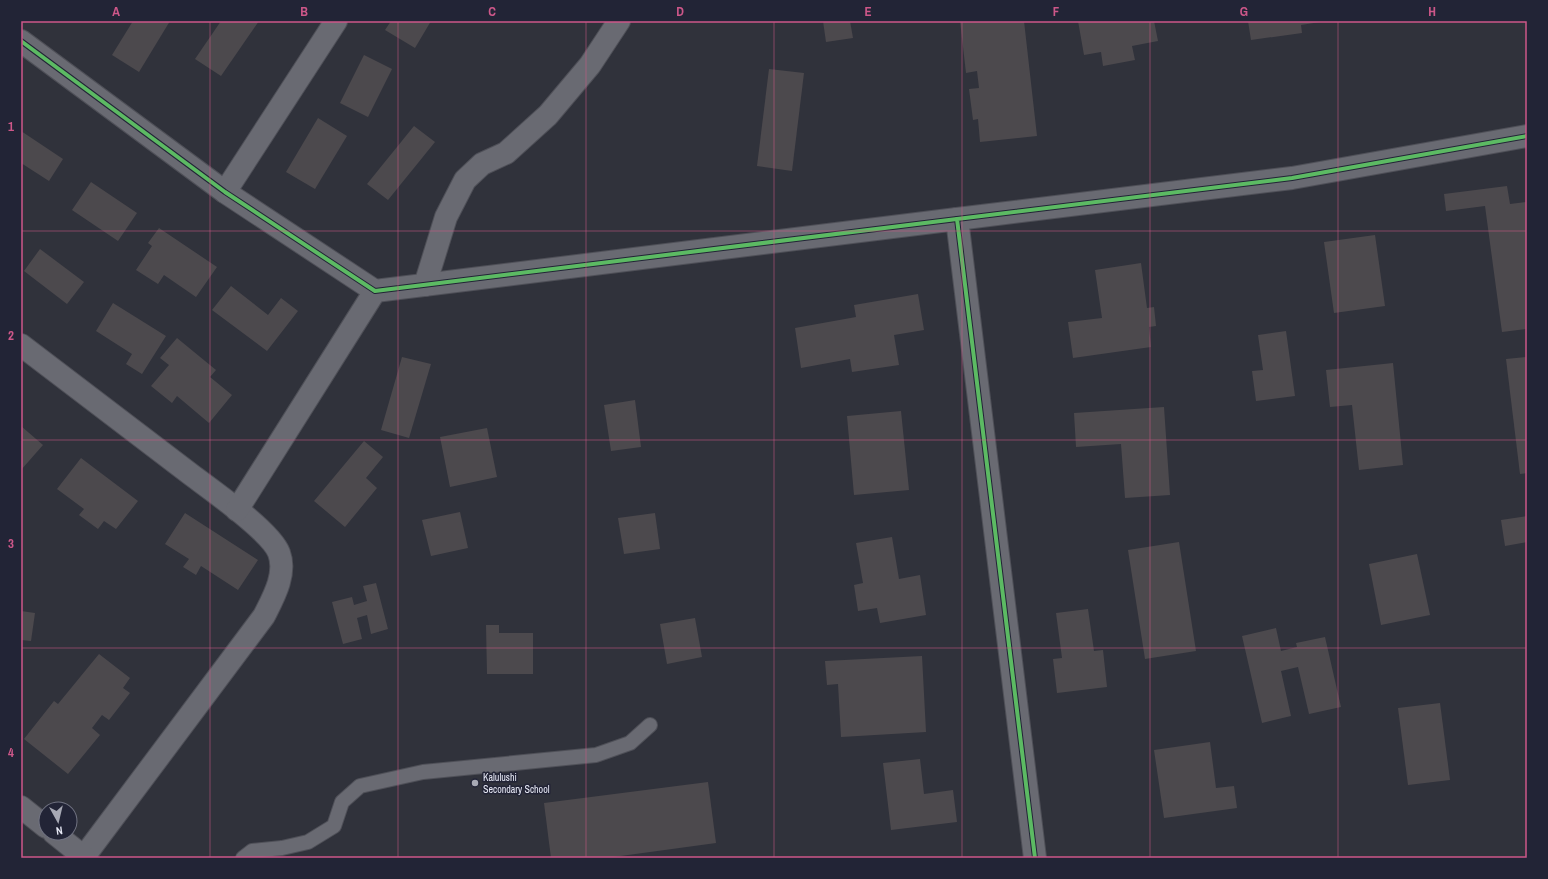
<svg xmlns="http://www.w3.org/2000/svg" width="1548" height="879" viewBox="0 0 1548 879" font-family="'Archivo Narrow',sans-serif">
<rect width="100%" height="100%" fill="#30323b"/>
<g fill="#4c494d">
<polygon points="133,21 170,21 139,72 112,55"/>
<polygon points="221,21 259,21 221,76 195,59"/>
<polygon points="391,21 431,21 415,48 385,30"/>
<polygon points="823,21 850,21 853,38 826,42"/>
<polygon points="960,21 1024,21 1037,136 980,142 978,119 973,120 969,89 979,88 977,71 966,73"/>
<polygon points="1078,21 1154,21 1158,41 1132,46 1135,60 1103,66 1101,52 1084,55"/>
<polygon points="1248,21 1319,21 1320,22 1301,25 1302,33 1251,40"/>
<polygon points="364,55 392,69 368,117 340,103"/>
<polygon points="769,69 804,73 792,171 757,166"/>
<polygon points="318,118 347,136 315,189 286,172"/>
<polygon points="414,126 435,142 388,200 367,184"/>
<polygon points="21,131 63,159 49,181 21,163"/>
<polygon points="91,182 137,213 118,241 72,210"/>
<polygon points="1507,186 1510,204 1527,202 1527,329 1502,332 1485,206 1446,211 1444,194"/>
<polygon points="159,228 217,267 196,297 164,275 158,284 136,270 152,246 148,243"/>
<polygon points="1375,235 1385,306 1334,313 1324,242"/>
<polygon points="40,249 84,282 67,304 24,271"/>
<polygon points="1141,263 1147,308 1154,307 1156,326 1149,327 1151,347 1073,358 1068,322 1102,318 1095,270"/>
<polygon points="231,286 268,315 281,298 298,311 267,351 212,310"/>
<polygon points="918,294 924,330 894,335 899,365 852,372 850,359 801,368 795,328 856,317 854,305"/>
<polygon points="113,303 166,336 142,374 126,364 132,354 96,331"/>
<polygon points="1286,331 1295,396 1256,401 1252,371 1263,370 1258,335"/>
<polygon points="177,338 216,370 210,377 232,395 209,423 177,396 172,403 151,386 169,365 160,358"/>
<polygon points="402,357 431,364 409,438 381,430"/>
<polygon points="1527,357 1527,473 1520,474 1506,359"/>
<polygon points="1393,363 1403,465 1359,470 1352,405 1330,407 1326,370"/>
<polygon points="635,400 641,447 611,451 604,405"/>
<polygon points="1164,407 1170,495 1125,498 1121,444 1076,447 1074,413"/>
<polygon points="901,411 909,490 854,495 847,416"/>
<polygon points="21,426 43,445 21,470"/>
<polygon points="487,428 497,477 450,487 440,437"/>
<polygon points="364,441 383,457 366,478 377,488 345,527 314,501"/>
<polygon points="81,458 138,501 116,529 104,521 98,529 79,515 84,509 57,489"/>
<polygon points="460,512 468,548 431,556 422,520"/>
<polygon points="185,513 258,560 238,590 201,566 196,575 183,567 189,559 165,544"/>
<polygon points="655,513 660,549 624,554 618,518"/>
<polygon points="1527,516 1527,542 1505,546 1501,520"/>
<polygon points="892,537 899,579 920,575 926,615 880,623 877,608 858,611 854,585 863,583 856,543"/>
<polygon points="1179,542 1196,651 1145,659 1128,550"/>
<polygon points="1417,554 1430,615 1381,625 1369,564"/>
<polygon points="376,583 388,629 371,634 367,615 357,618 362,639 343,644 332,602 352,597 354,605 367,601 363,586"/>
<polygon points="1088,609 1094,651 1103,650 1107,687 1057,693 1053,659 1062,658 1056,613"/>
<polygon points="21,611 35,613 31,641 21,640"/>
<polygon points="695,618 702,657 667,664 660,624"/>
<polygon points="486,625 499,625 499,633 533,633 533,674 487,674"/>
<polygon points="1276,628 1281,651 1297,647 1296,643 1325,637 1341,707 1309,714 1298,667 1281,671 1291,716 1262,723 1242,636"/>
<polygon points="99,654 130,678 123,688 130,693 109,720 102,715 92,728 100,735 68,774 24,739 54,701 58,704"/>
<polygon points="922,656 926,732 841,737 838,684 827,685 825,661"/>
<polygon points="1440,703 1450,780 1408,785 1398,708"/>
<polygon points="1210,742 1216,788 1234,786 1237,808 1164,818 1154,750"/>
<polygon points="920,759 924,794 953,790 957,822 891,830 883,763"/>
<polygon points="708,782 716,843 606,858 551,858 544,803"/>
</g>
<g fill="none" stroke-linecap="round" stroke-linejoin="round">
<g stroke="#4f5058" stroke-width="16">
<polyline id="lane" points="243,858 252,851 282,848 308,842 334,826 342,802 360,786 423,772 596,755 630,743 650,725"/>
</g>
<g stroke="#4f5058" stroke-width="24">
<g id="street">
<polyline points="21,41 225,192 375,291 957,219"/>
<polyline points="225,192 336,21"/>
<polyline points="425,285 446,217 465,180 482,164 506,153 548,115 590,65 619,21"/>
<path d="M21,345C77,388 133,431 189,473C210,489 271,531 279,553C287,574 273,598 264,616L83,858"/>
<polyline points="237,510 375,291"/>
<polyline points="21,807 46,827"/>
<polyline points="54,833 84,857"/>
<polyline points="1035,858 957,219 1292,178 1527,136"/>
</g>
</g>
<use href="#lane" stroke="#696a72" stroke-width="14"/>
<use href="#street" stroke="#696a72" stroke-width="22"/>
<g stroke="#222436" stroke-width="6">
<g id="cycleway">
<polyline points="21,41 225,192 375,291 957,219"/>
<polyline points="1035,858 957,219 1292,178 1527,136"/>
</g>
</g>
<use href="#cycleway" stroke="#5cba63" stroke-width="4"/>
</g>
<path fill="none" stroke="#cd5789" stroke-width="1" stroke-opacity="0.55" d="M210,21V858M398,21V858M586,21V858M774,21V858M962,21V858M1150,21V858M1338,21V858M21,231H1527M21,440H1527M21,648H1527"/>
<circle fill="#a7a9b4" stroke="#222436" stroke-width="1.5" cx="475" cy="783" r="4"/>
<g text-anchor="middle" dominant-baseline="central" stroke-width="3" stroke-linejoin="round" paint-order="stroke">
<g font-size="10" fill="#e7e9f5" stroke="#222436" text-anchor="start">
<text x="483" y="777">Kalulushi<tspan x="483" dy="12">Secondary School</tspan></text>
</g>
</g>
<rect width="1548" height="879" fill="none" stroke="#222436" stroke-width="44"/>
<g transform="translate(58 821) rotate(172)"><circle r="19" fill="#222436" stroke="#717382"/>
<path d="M0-3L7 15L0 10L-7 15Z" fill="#a7a9b4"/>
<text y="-6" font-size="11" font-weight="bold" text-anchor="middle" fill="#e7e9f5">N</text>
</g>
<rect x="22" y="22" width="1504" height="835" fill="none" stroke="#cd5789" stroke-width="1.5"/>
<g font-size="13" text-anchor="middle" font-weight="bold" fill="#cd5789">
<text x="116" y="16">A</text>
<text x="304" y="16">B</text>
<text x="492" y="16">C</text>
<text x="680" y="16">D</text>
<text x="868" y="16">E</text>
<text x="1056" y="16">F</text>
<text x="1244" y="16">G</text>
<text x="1432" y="16">H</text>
<text x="11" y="131">1</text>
<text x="11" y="340">2</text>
<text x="11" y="548">3</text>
<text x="11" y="757">4</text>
</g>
</svg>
